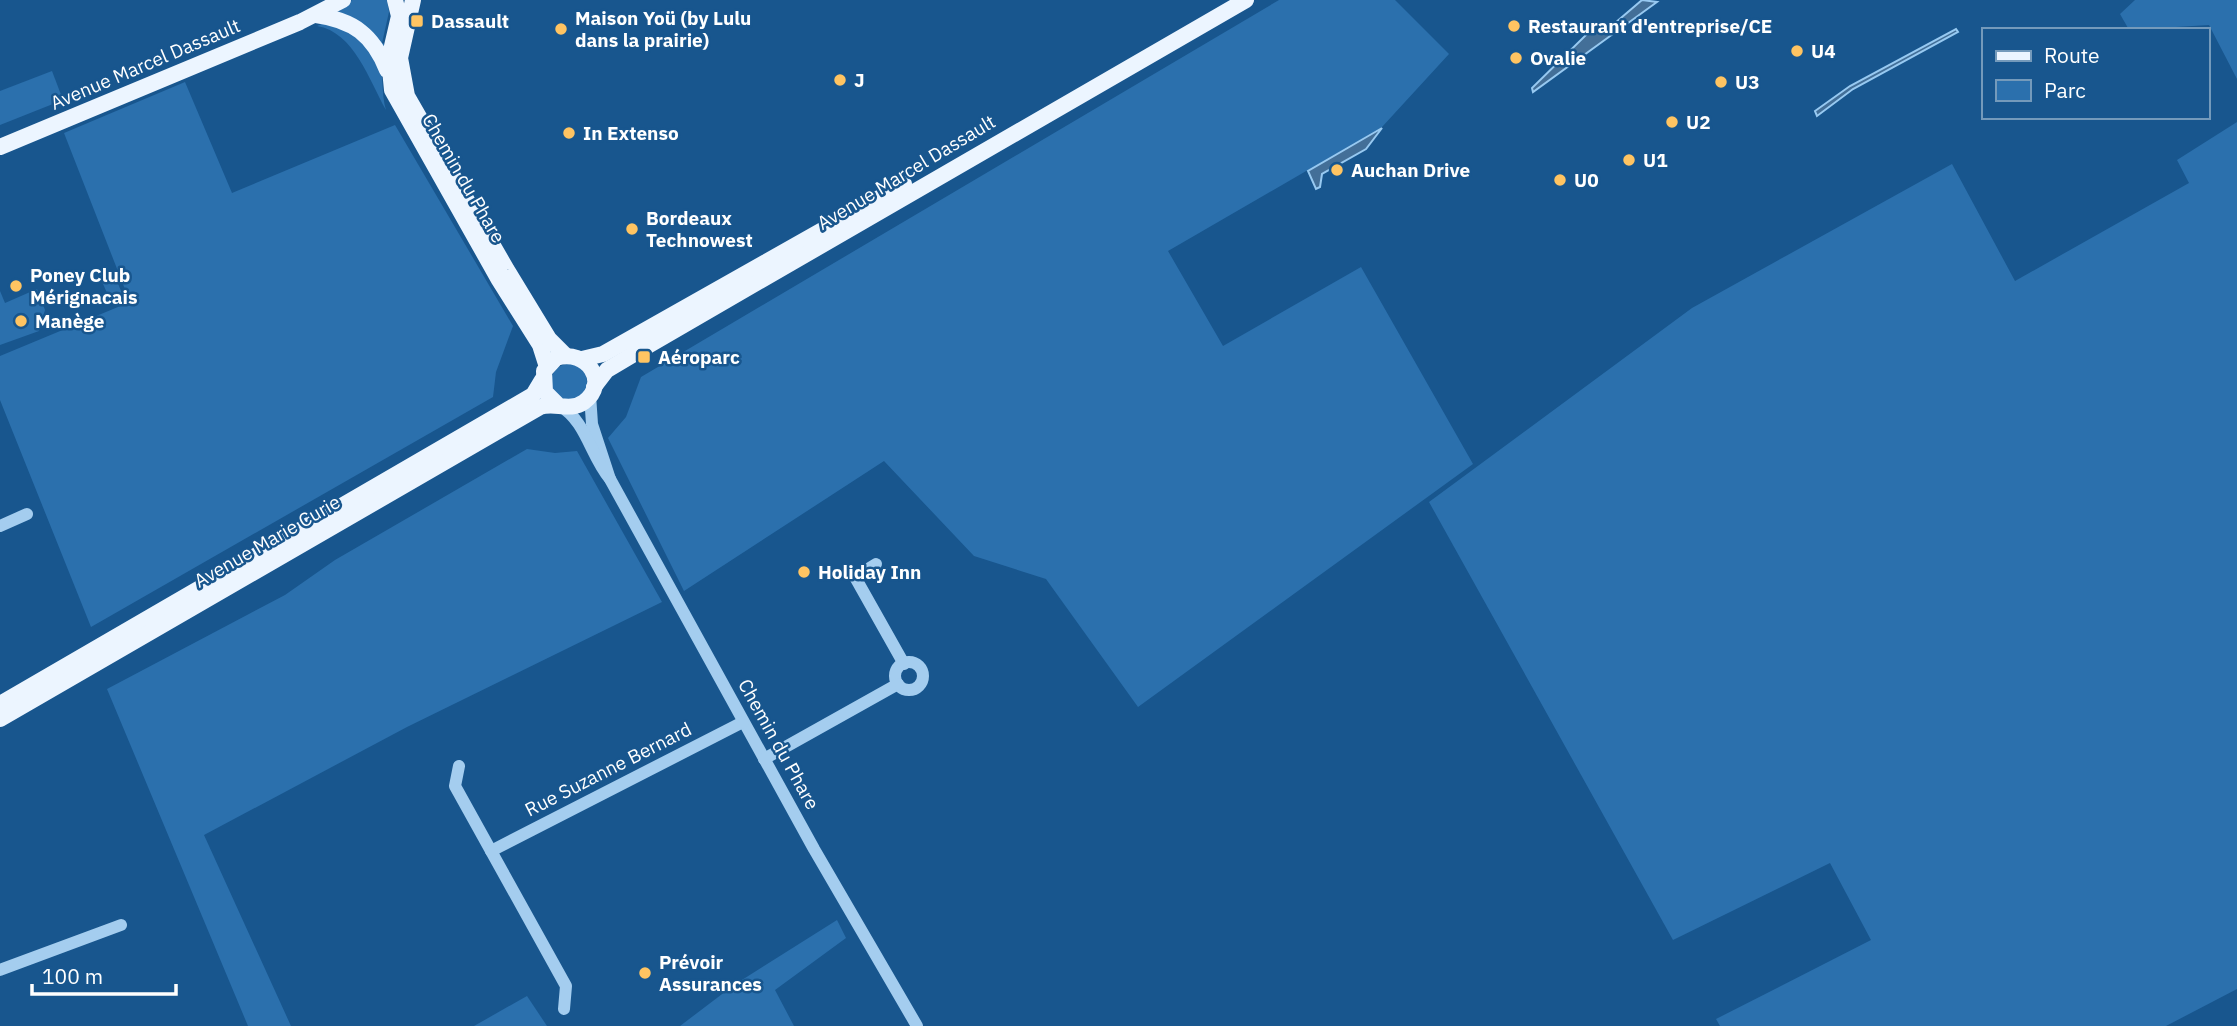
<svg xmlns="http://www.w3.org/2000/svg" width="2237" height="1026" viewBox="0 0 2237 1026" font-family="'IBM Plex Sans',sans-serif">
<rect width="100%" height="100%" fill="#18568e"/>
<g fill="#2b70ad">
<polygon points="352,0 387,0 389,12 382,43 385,44 383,52 337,13"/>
<polygon points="1279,0 1395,0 1449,54 1382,127 1168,251 1223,346 1361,267 1473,464 1138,707 1046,579 974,556 884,461 684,591 608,438 626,417 641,377"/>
<polygon points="2135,0 2237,0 2237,79 2209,25 2126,30 2128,28 2120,14"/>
<path d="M331,20C351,27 370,39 379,61C384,74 381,95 386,110C369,80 354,32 317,26Z"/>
<polygon points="52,71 63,100 0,125 0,91"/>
<polygon points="185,82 232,193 395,125 513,326 496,372 493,397 91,627 0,400 0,356 130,302 64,133"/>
<polygon points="2237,122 2237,989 2166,1026 1720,1026 1716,1019 1871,940 1830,863 1673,940 1429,502 1692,308 1952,164 2015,281 2189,183 2177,160"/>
<polygon points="113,271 123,296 112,304 99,275"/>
<polygon points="37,289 45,310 39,331 0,345 0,291 5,303"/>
<circle cx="569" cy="382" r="18"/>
<polygon points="527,449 555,453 577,451 662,602 407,727 204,835 291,1026 248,1026 107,689 285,595 335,560"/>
<polygon points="837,920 846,938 775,990 794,1026 680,1026 734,985"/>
<polygon points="527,996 547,1026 474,1026"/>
</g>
<g fill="#436f98" stroke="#97c9f1" stroke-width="2">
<polygon points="1642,0 1657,2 1533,92 1532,88 1589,32 1601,25 1615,23"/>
<polygon points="1956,29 1958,32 1853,89 1817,116 1815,111 1850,86"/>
<polygon points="1382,128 1366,149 1322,174 1320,187 1316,189 1308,171"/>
</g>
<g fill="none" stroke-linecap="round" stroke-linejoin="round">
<g stroke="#a4cdef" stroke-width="12">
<polyline points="590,395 592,424 610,479"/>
<path d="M560,406C586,421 591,457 610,479L814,849L917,1026"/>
<polyline points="0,526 27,514"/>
<polyline points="876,564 855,577 904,664"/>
<circle cx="909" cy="676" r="14"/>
<polyline points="764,759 898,684"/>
<polyline points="459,766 455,786 566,986 564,1009"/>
<polyline points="491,851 743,722"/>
<polyline points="0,970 121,925"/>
</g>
<g stroke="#ecf5ff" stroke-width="16">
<polyline points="395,0 399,16 389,59 392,90 499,280 540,345 547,367"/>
<polyline points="413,0 400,58 407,96 507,270 549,339 565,355"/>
<path d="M316,15C353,20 373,35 387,70"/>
<polyline points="0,147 300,22 343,0"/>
<polyline points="582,359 603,354 904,184"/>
<polyline points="594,387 607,370 644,348 1246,0"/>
<polyline points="0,704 533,395 542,380"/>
<path d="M0,719L540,407C555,402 570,412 584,402C610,383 587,348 556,358L544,371L545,392L557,404"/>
</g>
</g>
<g fill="#ffc462" stroke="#18568e" stroke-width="2.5">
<rect x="410" y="14" width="14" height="14" rx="3.5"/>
<circle cx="1514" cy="26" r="7"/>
<circle cx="561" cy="29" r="7"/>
<circle cx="1797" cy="51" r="7"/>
<circle cx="1516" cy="58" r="7"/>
<circle cx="840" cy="80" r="7"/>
<circle cx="1721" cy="82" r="7"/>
<circle cx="1672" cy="122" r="7"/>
<circle cx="569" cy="133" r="7"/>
<circle cx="1629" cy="160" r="7"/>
<circle cx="1337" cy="170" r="7"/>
<circle cx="1560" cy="180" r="7"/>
<circle cx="632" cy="229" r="7"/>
<circle cx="16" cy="286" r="7"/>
<circle cx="21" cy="321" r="7"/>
<rect x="637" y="350" width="14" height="14" rx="3.5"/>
<circle cx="804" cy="572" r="7"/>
<circle cx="645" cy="973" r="7"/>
</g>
<g text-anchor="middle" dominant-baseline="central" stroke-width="5" stroke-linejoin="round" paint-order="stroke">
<g font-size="19" font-weight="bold" fill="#fff" stroke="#18568e" text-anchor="start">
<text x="575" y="18">Maison Yoü (by Lulu<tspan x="575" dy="22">dans la prairie)</tspan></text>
<text x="431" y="21">Dassault</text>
<text x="1528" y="26">Restaurant d'entreprise/CE</text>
<text x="1811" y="51">U4</text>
<text x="1530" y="58">Ovalie</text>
<text x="854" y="80">J</text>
<text x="1735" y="82">U3</text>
<text x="1686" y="122">U2</text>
<text x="583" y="133">In Extenso</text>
<text x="1643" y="160">U1</text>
<text x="1351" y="170">Auchan Drive</text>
<text x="1574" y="180">U0</text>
<text x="646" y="218">Bordeaux<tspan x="646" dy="22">Technowest</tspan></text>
<text x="30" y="275">Poney Club<tspan x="30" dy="22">Mérignacais</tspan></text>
<text x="35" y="321">Manège</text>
<text x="658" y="357">Aéroparc</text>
<text x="818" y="572">Holiday Inn</text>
<text x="659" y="962">Prévoir<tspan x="659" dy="22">Assurances</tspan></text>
</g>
<g font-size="19" fill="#fff" stroke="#18568e">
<text transform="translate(145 64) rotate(-23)">Avenue Marcel Dassault</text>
<text transform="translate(906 172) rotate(-31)">Avenue Marcel Dassault</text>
<text transform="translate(464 178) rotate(60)">Chemin du Phare</text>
<text transform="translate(267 541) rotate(-30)">Avenue Marie Curie</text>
<text transform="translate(779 744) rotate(61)">Chemin du Phare</text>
<text transform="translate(608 769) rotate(-27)">Rue Suzanne Bernard</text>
</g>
</g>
<rect x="1982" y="28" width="228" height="91" fill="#18568e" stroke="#749abb" stroke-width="2"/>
<rect x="1996" y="51" width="35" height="10" fill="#ecf5ff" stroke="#749abb" stroke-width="2"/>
<text x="2044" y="63" font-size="21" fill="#ffffff">Route</text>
<rect x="1996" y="80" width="35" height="21" fill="#2b70ad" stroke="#749abb" stroke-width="2"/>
<text x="2044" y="98" font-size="21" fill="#ffffff">Parc</text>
<path d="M32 984v10h144v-10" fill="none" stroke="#ffffff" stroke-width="3.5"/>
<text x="42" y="984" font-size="21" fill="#ffffff" stroke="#18568e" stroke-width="5" paint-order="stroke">100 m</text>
</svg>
